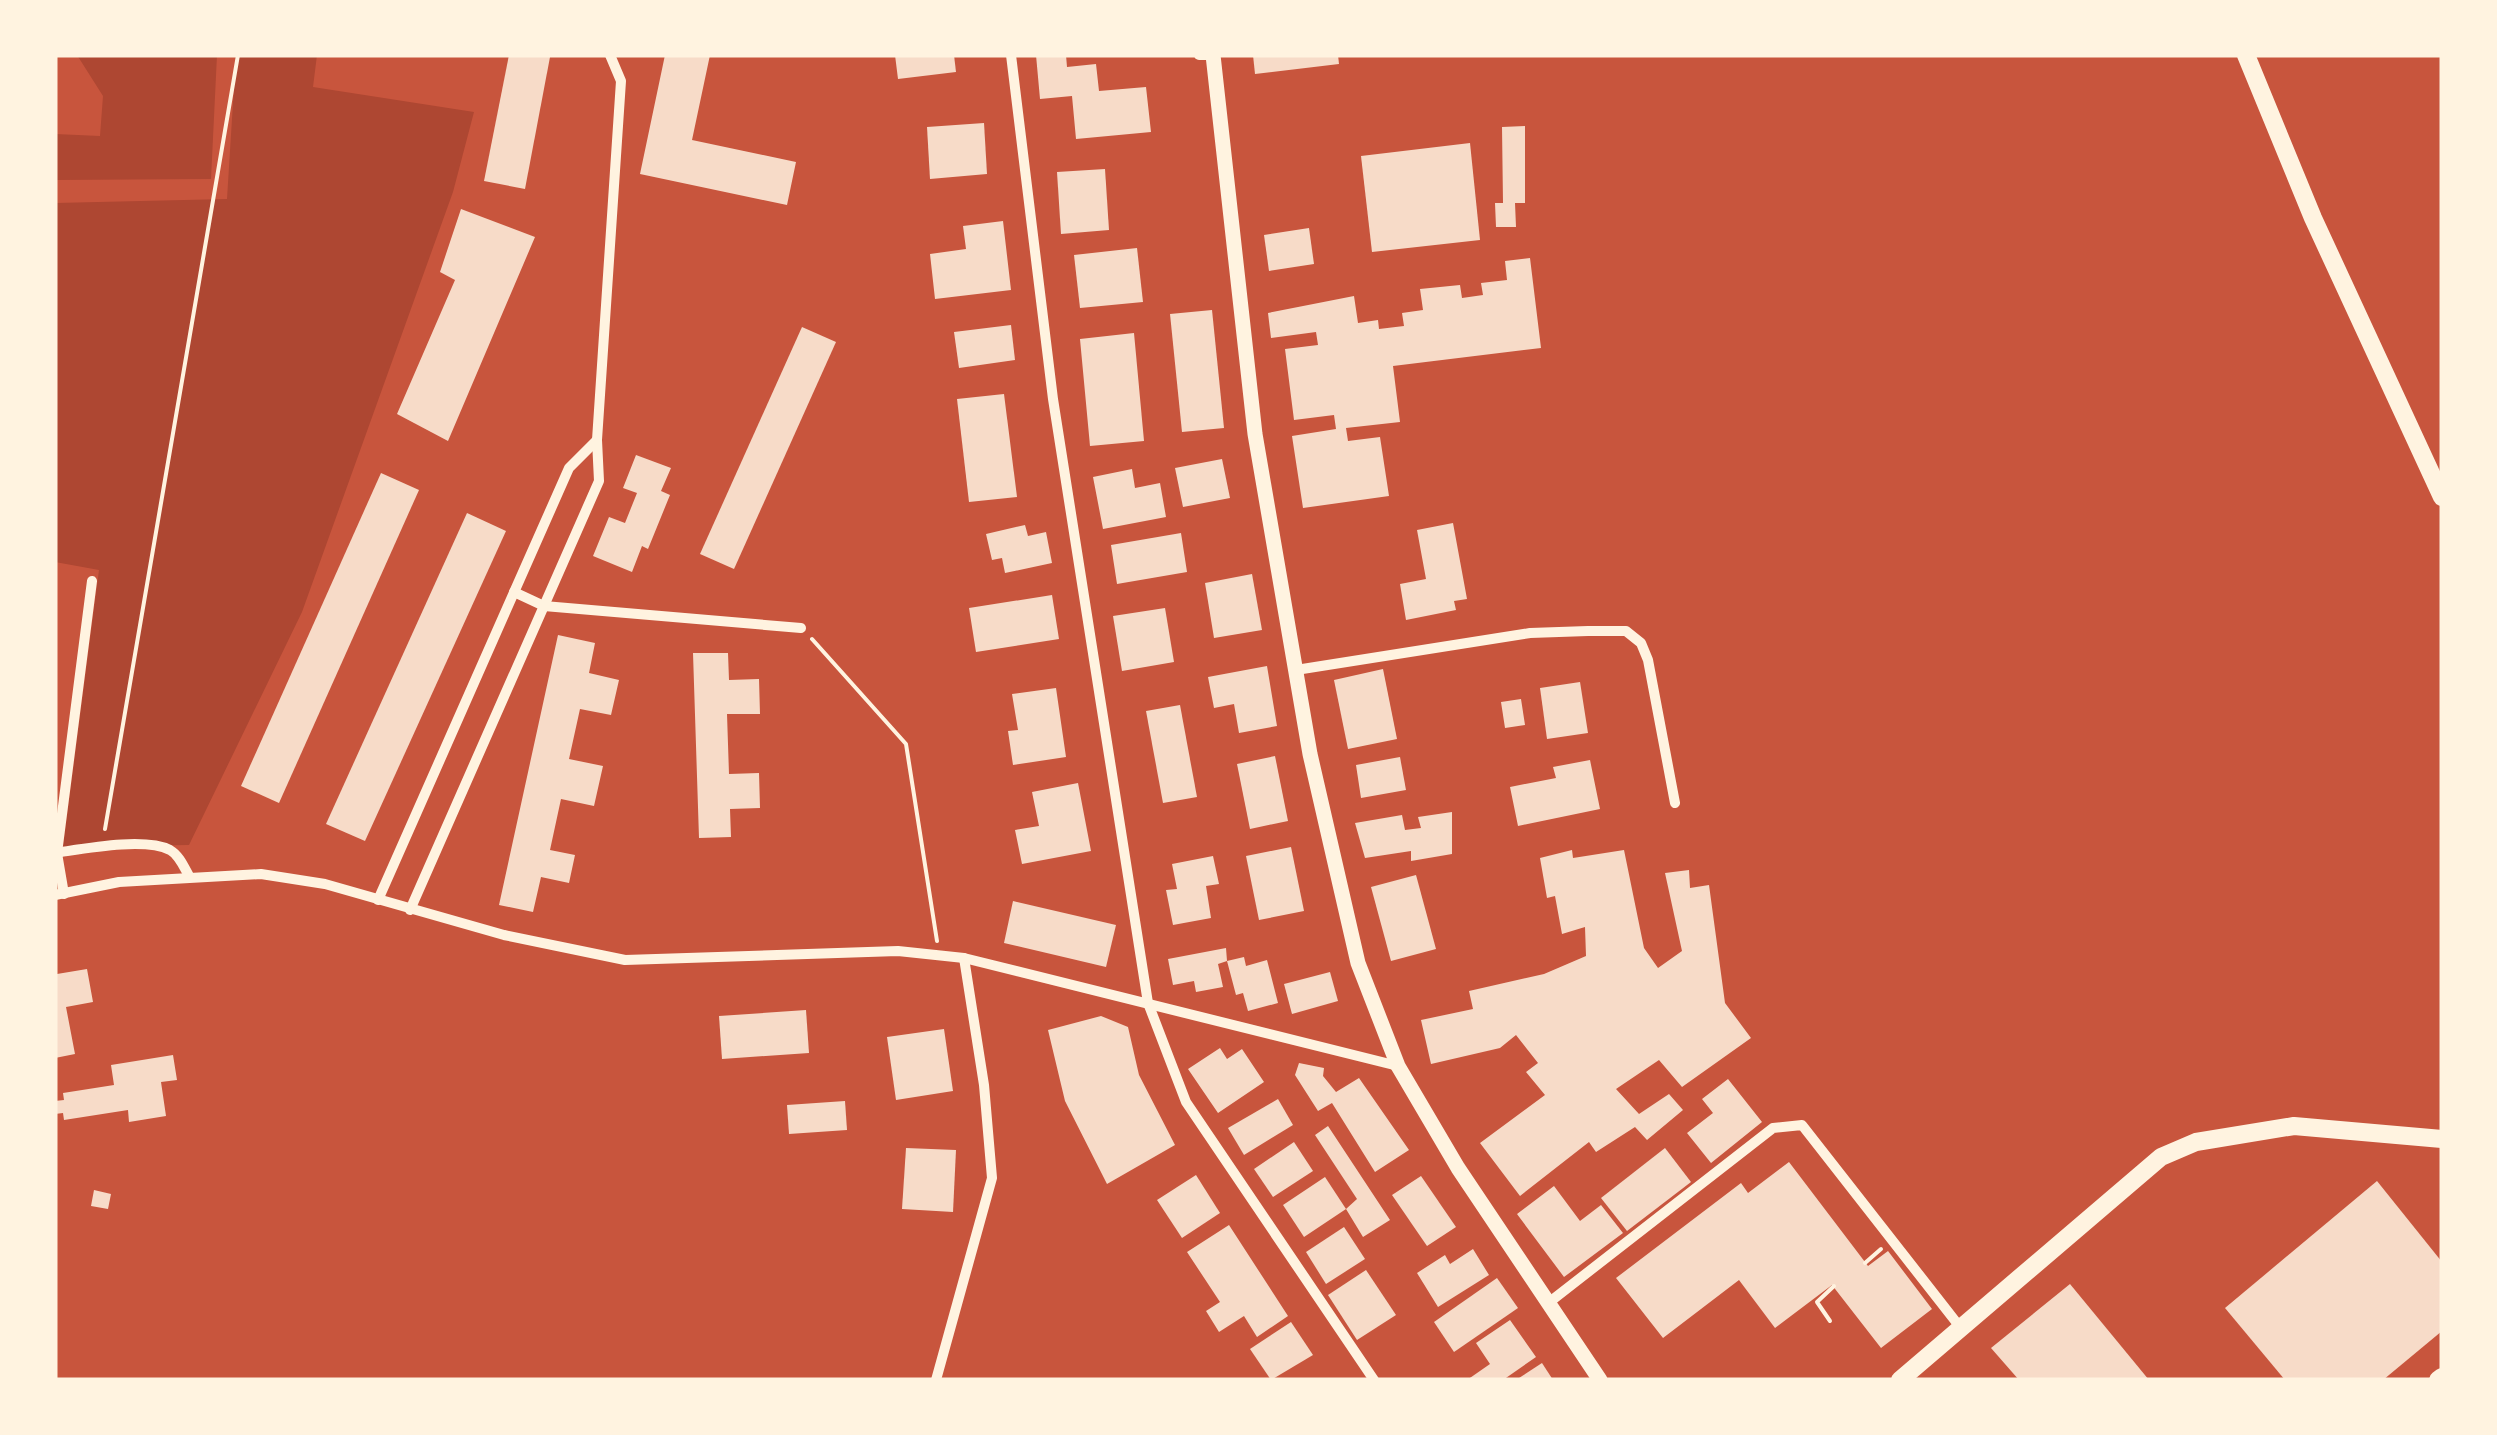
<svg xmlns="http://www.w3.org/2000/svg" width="2497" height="1435" viewBox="0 0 2497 1435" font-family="'Noto Serif',serif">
<rect width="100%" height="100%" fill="#c8553d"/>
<g fill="#ae4732">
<polygon points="77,55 217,55 211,179 55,180 55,134 100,136 103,96"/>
<polygon points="236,55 317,55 313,87 474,112 453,192 302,612 189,845 63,847 99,570 55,562 55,203 227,199"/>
</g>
<g fill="#f7dbc8">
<polygon points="509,55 550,57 525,189 484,181"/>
<polygon points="665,55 710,55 692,140 796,162 787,205 640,174"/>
<polygon points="895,55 954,55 956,72 898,79"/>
<polygon points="1036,55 1066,55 1067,67 1096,64 1099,91 1146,87 1151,132 1076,139 1072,96 1040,99"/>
<polygon points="1253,55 1338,55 1339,64 1255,74"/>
<polygon points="984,123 987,174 930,179 927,127"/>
<polygon points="1525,126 1525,203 1515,203 1516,227 1496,227 1495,203 1503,203 1502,127"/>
<polygon points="1470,143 1480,240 1372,252 1361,156"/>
<polygon points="1105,169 1109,230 1061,234 1057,172"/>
<polygon points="461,209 535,237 448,441 397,414 455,280 440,272"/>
<polygon points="1003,221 1011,290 935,299 930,254 966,249 963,226"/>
<polygon points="1309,228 1314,264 1269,271 1264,235"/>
<polygon points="1137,248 1143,302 1080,308 1074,255"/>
<polygon points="1530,258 1541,348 1393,366 1400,422 1346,428 1348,441 1380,437 1389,496 1303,508 1292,436 1336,429 1334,415 1294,420 1285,349 1318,345 1316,332 1271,338 1268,313 1354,296 1358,323 1378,320 1379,329 1404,326 1402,313 1423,310 1420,289 1460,285 1462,298 1483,295 1481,283 1507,280 1505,261"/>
<polygon points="1212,310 1224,428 1182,432 1170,314"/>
<polygon points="1011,325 1015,360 959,368 954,332"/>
<polygon points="802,327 836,342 734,569 700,554"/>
<polygon points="1134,333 1144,441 1090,446 1080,339"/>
<polygon points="1004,394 1017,497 969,502 957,399"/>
<polygon points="636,455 671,468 661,491 670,495 648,549 642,546 632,572 593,556 609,517 625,523 637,493 623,488"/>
<polygon points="1222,459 1230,498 1183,507 1175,468"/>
<polygon points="1132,469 1135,488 1160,483 1166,517 1103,529 1093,477"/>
<polygon points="381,473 419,490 279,803 241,786"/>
<polygon points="467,513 506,531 365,841 326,824"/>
<polygon points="1453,523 1467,599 1454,601 1456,610 1406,620 1400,584 1426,579 1417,530"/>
<polygon points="1025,525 1028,536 1046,532 1052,563 1005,573 1002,558 992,560 986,534"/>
<polygon points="1181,533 1187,572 1117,584 1111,545"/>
<polygon points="1252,574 1262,630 1214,638 1205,583"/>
<polygon points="1052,595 1059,639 976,652 969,608"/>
<polygon points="1165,608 1174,662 1122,671 1113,616"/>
<polygon points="558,635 595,643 589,673 619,680 611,715 580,709 569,759 603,766 594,806 561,799 550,850 575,855 569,883 541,877 533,912 499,905"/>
<polygon points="693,653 728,653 729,680 759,679 760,714 727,714 729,774 759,773 760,808 730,809 731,837 699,838"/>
<polygon points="1267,666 1277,726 1239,733 1234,704 1214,708 1208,677"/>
<polygon points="1383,669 1397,739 1348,749 1334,680"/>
<polygon points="1580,682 1588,733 1547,739 1540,688"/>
<polygon points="1056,688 1066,757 1013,765 1008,731 1018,730 1012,694"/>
<polygon points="1521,699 1525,725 1505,728 1501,702"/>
<polygon points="1180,705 1197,797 1163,803 1146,711"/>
<polygon points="1275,756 1288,821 1250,829 1237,764"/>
<polygon points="1400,757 1406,790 1361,798 1356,765"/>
<polygon points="1590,760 1600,809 1518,826 1510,787 1556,778 1553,767"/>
<polygon points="1078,783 1091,851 1022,864 1015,830 1039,826 1032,792"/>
<polygon points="1452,812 1452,854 1411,861 1411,851 1365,858 1355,823 1402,815 1405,830 1421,828 1418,817"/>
<polygon points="1291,847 1304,911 1259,920 1246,856"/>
<polygon points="1572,850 1573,858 1624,850 1644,948 1658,968 1682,951 1665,873 1689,870 1690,888 1709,885 1725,1003 1751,1038 1682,1087 1659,1060 1616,1089 1639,1114 1669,1094 1683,1110 1647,1140 1635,1127 1596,1152 1589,1142 1520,1196 1480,1143 1545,1095 1526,1072 1538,1063 1516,1035 1500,1048 1431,1064 1421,1020 1473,1009 1469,991 1544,974 1586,956 1585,927 1562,934 1555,896 1547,898 1540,858"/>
<polygon points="1213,856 1219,884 1206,886 1211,918 1173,925 1166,890 1177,889 1172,864"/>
<polygon points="1416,875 1436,949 1391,961 1371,887"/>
<polygon points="1013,901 1116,925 1106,967 1004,943"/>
<polygon points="1226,948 1227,961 1244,957 1246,966 1267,960 1278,1003 1248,1011 1243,993 1236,995 1227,961 1218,964 1223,987 1196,992 1194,981 1173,985 1168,959"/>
<polygon points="87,969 93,1002 66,1007 75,1054 55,1058 57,974"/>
<polygon points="1330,972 1338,1001 1292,1014 1284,984"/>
<polygon points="806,1010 809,1053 722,1059 719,1016"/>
<polygon points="1101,1016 1128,1027 1139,1075 1175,1145 1107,1184 1065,1101 1048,1030"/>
<polygon points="944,1029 953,1091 896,1100 887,1037"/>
<polygon points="1220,1048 1227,1059 1242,1049 1264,1082 1218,1113 1188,1069"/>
<polygon points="173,1055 177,1080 161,1082 166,1116 129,1122 128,1110 64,1120 63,1113 55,1114 55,1101 64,1100 63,1093 114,1085 111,1065"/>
<polygon points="1299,1063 1324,1068 1323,1076 1336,1092 1359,1078 1409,1150 1375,1172 1332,1103 1318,1111 1295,1075"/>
<polygon points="1728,1079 1762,1122 1711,1163 1687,1133 1713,1113 1702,1099"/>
<polygon points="1278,1099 1293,1125 1244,1155 1228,1128"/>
<polygon points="845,1101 847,1130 789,1134 787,1105"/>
<polygon points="1328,1126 1390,1220 1363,1237 1346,1209 1357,1199 1315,1135"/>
<polygon points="1294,1142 1313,1171 1273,1197 1254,1169"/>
<polygon points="906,1148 956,1150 953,1212 902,1209"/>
<polygon points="1665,1148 1691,1182 1627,1231 1601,1198"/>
<polygon points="1789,1162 1868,1266 1888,1251 1932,1309 1881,1348 1832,1285 1775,1328 1739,1280 1663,1338 1616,1278 1741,1183 1748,1193"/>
<polygon points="1196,1175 1220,1213 1182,1238 1157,1200"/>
<polygon points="1421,1176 1456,1227 1427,1246 1392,1195"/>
<polygon points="1325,1177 1346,1209 1304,1237 1283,1205"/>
<polygon points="2377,1181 2442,1262 2442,1331 2383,1380 2285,1380 2225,1308"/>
<polygon points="1554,1186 1580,1221 1601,1205 1623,1233 1564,1277 1517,1214"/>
<polygon points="94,1190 111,1194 108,1209 91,1206"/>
<polygon points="1229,1225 1288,1316 1257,1337 1244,1316 1219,1332 1206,1311 1220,1302 1187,1252"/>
<polygon points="1344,1227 1365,1259 1326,1284 1306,1252"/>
<polygon points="1473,1249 1489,1275 1438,1307 1417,1273 1445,1255 1450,1264"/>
<polygon points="1366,1270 1396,1315 1357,1340 1328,1295"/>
<polygon points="1497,1278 1518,1308 1454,1352 1434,1322"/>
<polygon points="2070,1284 2149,1380 2019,1380 1991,1348"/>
<polygon points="1510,1320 1536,1357 1503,1380 1467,1380 1490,1364 1476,1343"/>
<polygon points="1291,1322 1313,1355 1271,1380 1250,1349"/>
<polygon points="1542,1363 1553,1380 1516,1380"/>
</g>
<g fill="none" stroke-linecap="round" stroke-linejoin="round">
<g stroke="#fff3e0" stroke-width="4">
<polyline points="812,639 906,744 937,941"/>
<polyline points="105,829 238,55"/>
<polyline points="1865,1263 1881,1249"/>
<polyline points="1830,1321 1817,1302 1834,1286"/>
</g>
<g stroke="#fff3e0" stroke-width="10">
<polyline points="1011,55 1053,399 1148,1003 1186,1102 1374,1380"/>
<polyline points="1199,55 1210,55"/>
<polyline points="514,592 544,606 801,628"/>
<polyline points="1296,670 1530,633 1588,631 1626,631 1641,643 1648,660 1675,803"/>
<path d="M55,853C83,849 144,837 170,850C179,855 184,867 189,876"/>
<polyline points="64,894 57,853 92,581"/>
<polyline points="55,895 119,882 261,874 325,884 504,935 625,960 898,951 964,958 1398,1066"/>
<polyline points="378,900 569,468 597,440"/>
<polyline points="410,910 599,481 597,440 621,81 610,55"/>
<polyline points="1547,1304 1773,1128 1802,1125 1960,1327"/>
<polyline points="936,1380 992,1178 984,1085 964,958"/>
</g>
<polyline stroke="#fff3e0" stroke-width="15" points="1213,55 1255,434 1310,754 1358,963 1398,1066 1458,1168 1600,1380"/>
<g stroke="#fff3e0" stroke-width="18">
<polyline points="2246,55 2313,218 2442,497"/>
<polyline points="1900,1380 2161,1157 2196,1142 2294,1126 2442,1139"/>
<polyline points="2438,1380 2442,1377"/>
</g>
</g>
<rect width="2497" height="1435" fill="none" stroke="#fff3e0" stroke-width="115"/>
</svg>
